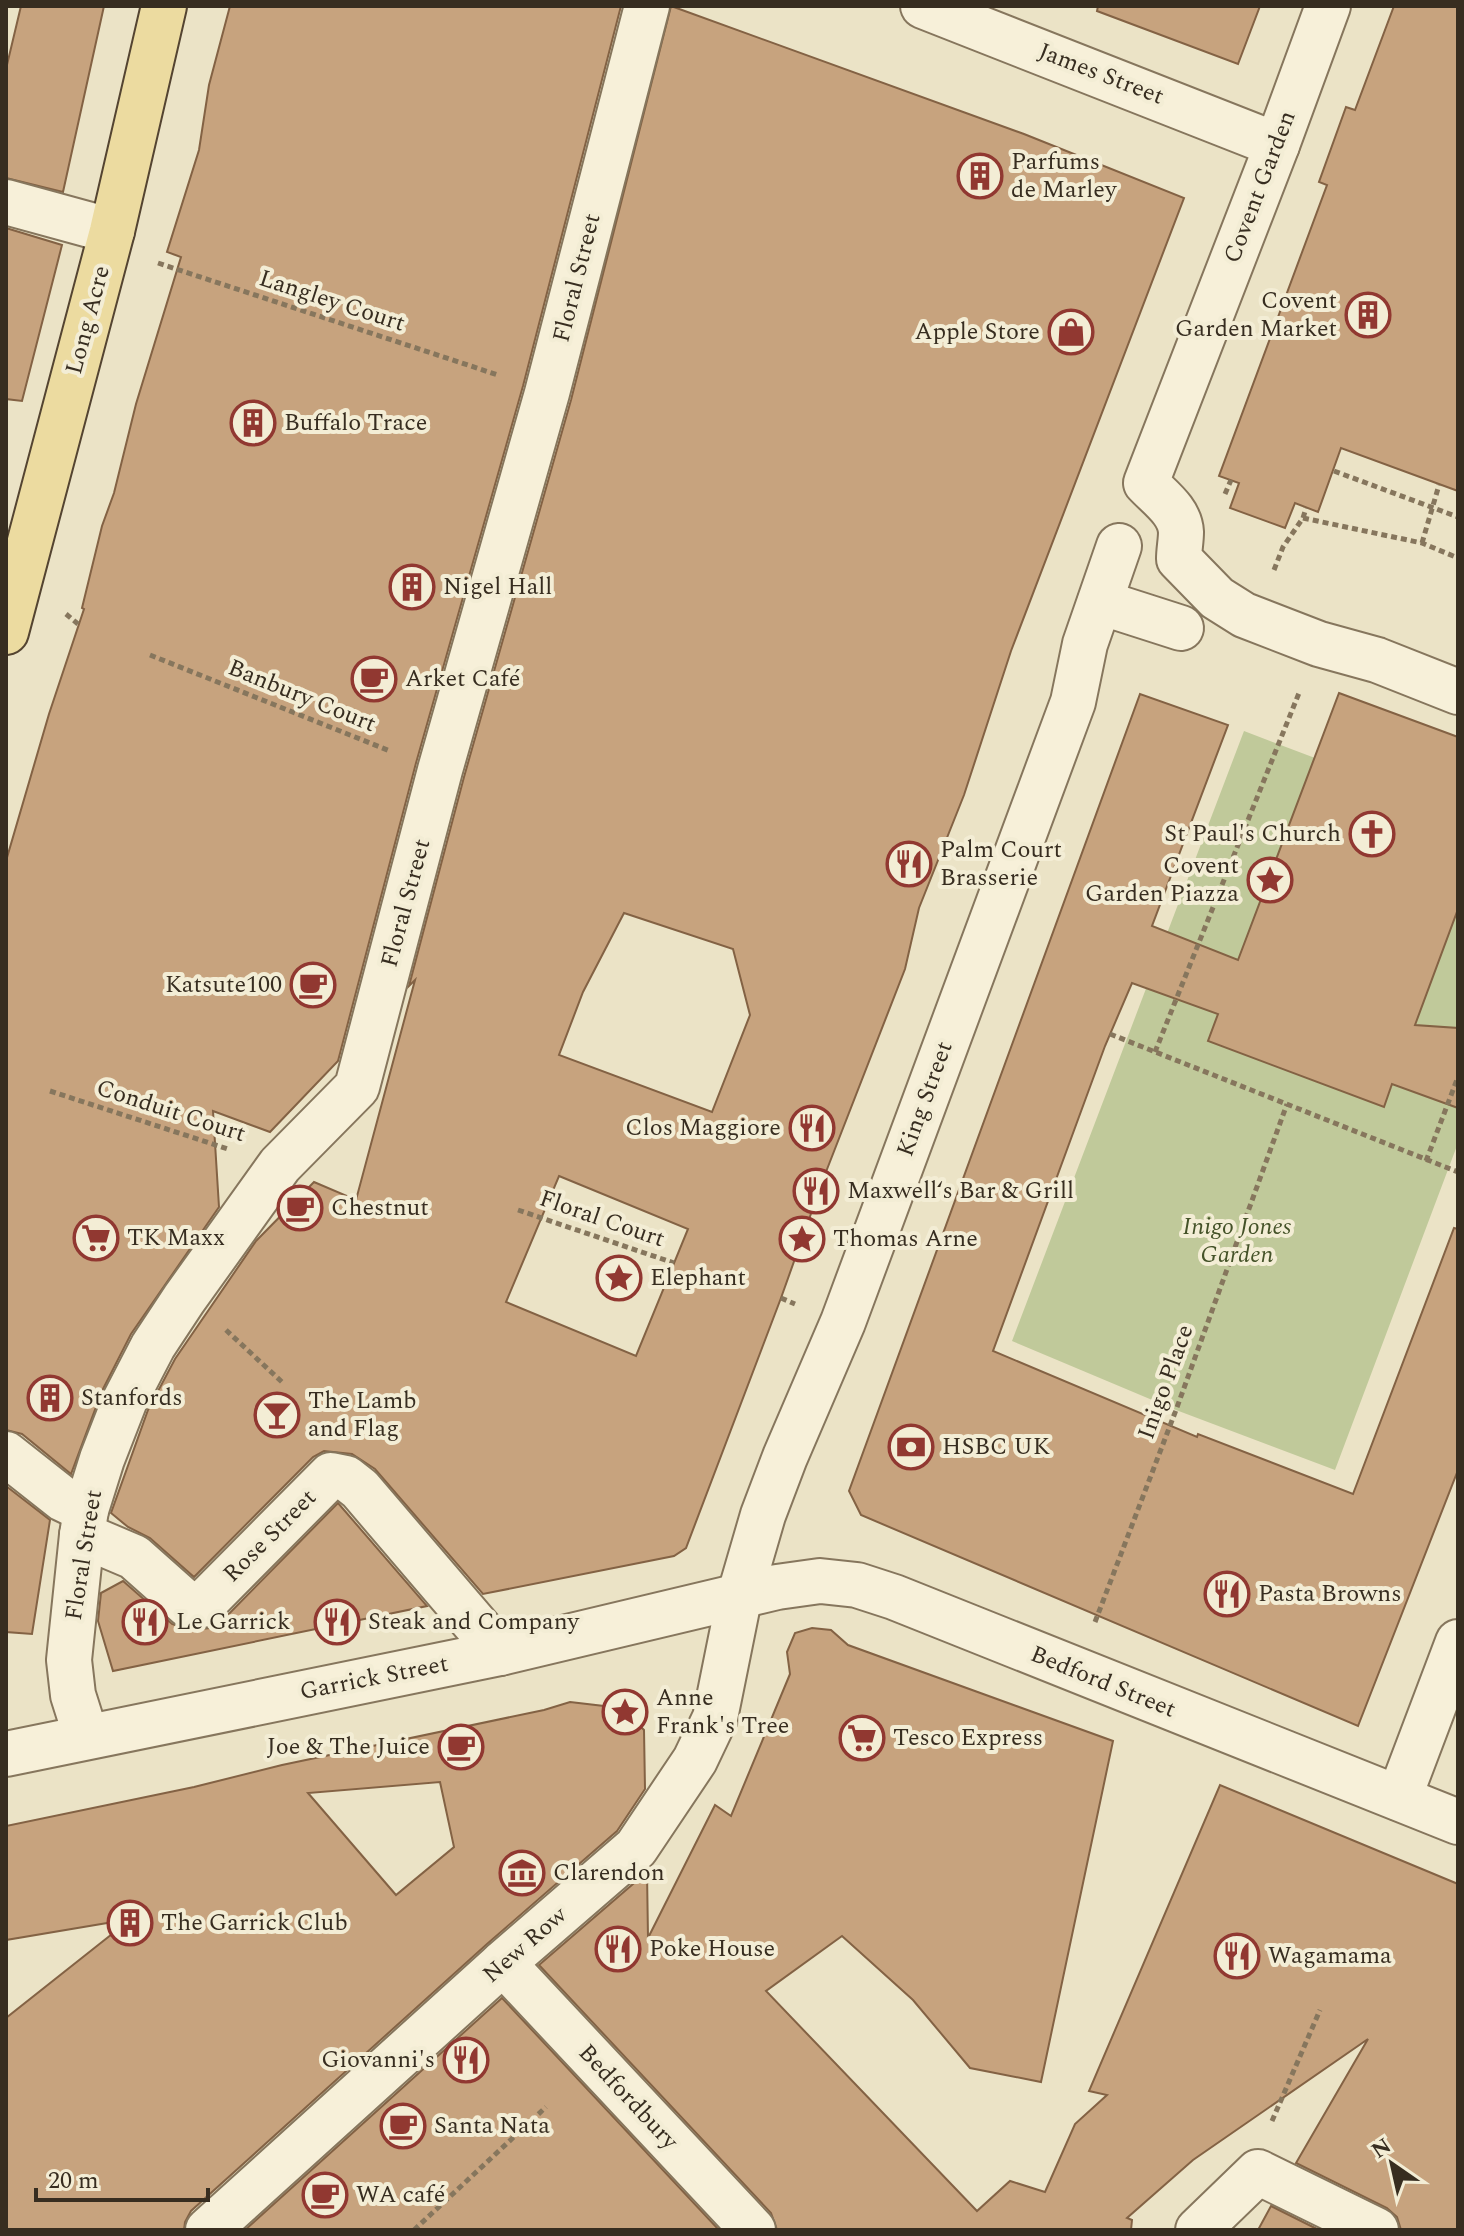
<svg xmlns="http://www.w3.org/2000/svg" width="1464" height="2236" viewBox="0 0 1464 2236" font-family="Spectral,serif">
<rect width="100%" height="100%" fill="#ebe3c6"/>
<polygon fill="#c0c99a" points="1244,731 1315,758 1238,960 1206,948 1186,1002 1218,1014 1208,1041 1384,1107 1458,909 1458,1143 1335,1470 1176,1410 1012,1341"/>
<g fill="#c7a37e" stroke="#836244" stroke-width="2" fill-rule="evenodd">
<polygon points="21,6 104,6 63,192 6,178 6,69"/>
<polygon points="230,6 621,6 523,386 416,763 338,1061 270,1132 213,1111 219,1207 131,1334 102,1391 71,1474 22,1434 6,1430 6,861 49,714 84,609 82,608 102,526 114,493 136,404 181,257 167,252 199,150 209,85"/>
<path d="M671,6L1024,134L1184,198L1011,651L964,795L919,908L905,969L824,1177L781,1298L686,1548L674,1556L483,1594L375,1469L352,1454L324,1451L313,1457L194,1577L150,1538L128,1527L111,1513L148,1410L175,1359L256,1241L314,1182L356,1200L415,980L409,986L464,777L571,400ZM624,913L733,949L750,1015L712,1112L559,1055L583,992ZM559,1176L688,1229L636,1356L506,1302Z"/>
<polygon points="1098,6 1260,6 1238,64 1097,11"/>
<polygon points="1394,6 1458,6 1458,491 1341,448 1318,512 1295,503 1285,528 1230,508 1239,483 1219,476 1327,185 1319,182 1346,107 1355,110"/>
<polygon points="6,228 62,245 22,401 6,399"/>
<polygon points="1339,693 1458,737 1458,909 1415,1025 1458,1028 1458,1108 1392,1084 1384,1107 1208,1041 1218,1014 1132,983 1105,1046 993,1351 1197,1437 1198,1434 1353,1494 1454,1228 1458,1229 1458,1470 1358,1726 861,1515 849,1491 1140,694 1228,725 1152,926 1238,960"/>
<polygon points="6,1486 50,1520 32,1634 6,1632"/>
<polygon points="338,1503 427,1606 113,1671 98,1621 101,1593 123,1581 172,1624 188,1630 211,1628 220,1623"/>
<polygon points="812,1628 831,1630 848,1645 1113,1741 1041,2082 970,2068 913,2000 842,1936 766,1991 977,2211 1010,2181 1045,2192 1075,2124 1107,2095 1089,2091 1220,1785 1458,1884 1458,2230 1401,2230 1397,2217 1387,2208 1296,2163 1368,2039 1193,2160 1127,2218 1132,2220 1131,2230 777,2230 771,2213 539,1965 647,1872 648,1938 715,1805 731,1816 790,1674 787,1652 795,1633"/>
<path d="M570,1702L621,1708L644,1730L645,1789L617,1831L487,1944L191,2211L185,2222L184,2230H6V2018L131,1919L6,1940V1826L194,1787L282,1765L544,1710ZM440,1782L454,1847L396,1895L308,1793Z"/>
<polygon points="502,1998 719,2230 245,2230"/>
<polygon points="1271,2206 1319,2230 1258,2230"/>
</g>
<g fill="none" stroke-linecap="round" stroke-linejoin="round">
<g stroke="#86765d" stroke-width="48">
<g id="minor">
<polyline points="923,6 1277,145"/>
<path d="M1328,6L1277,145L1146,483C1159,497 1180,511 1181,532C1181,541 1179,550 1179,559L1217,598L1244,615L1319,644L1377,660L1458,692"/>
<polyline points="6,202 112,231"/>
<polyline points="1100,602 1181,628"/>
<polyline points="6,1454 63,1499 86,1510"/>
<polyline points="82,1535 134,1557 188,1605 202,1605 331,1475 346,1478 360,1489 500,1653"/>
<polyline points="86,1736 73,1695 69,1660 82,1535 86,1510 102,1459 125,1400 153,1346 184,1299 280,1165 357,1087 440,770 547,393 647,6"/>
<polyline points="6,1754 500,1653 777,1587 820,1581 857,1585 894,1597 1458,1822"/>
<polyline points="1399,1798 1458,1642"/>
<polyline points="503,1963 753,2230"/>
<polyline points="208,2230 503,1963 636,1848 695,1760 715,1718 740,1594 763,1515 785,1457 843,1322 1073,702 1085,644 1119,546"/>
<polyline points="1198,2230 1258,2172 1376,2230"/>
</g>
</g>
<g stroke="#544431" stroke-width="48">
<polyline id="major" points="6,632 112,231 164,6"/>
</g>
<g stroke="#86765d" stroke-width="5" stroke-dasharray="6 4" stroke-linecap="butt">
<polyline points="158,263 498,375"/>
<polyline points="1334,471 1458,517"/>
<polyline points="1225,494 1231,480"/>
<polyline points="1303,518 1422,543 1458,558"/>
<polyline points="1422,543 1439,485"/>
<polyline points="1274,570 1283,547 1303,518 1306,508"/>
<polyline points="66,614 78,624"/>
<polyline points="150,655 390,751"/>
<polyline points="1110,1034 1458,1172"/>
<polyline points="1155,1052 1299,693"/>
<polyline points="50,1091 228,1149"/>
<polyline points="1426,1161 1458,1077"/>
<polyline points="518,1210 674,1263"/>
<polyline points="781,1298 795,1304"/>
<polyline points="226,1330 282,1382"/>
<polyline points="1095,1622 1176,1410 1287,1104"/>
<polyline points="1272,2121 1320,2010"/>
<polyline points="414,2230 546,2107"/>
</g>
<use href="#minor" stroke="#f7f0d9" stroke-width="44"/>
<use href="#major" stroke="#ecdba0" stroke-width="44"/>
</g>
<defs>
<g id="building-ring" transform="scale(2.3)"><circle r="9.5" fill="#f3edd5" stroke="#913831" stroke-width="1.5"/><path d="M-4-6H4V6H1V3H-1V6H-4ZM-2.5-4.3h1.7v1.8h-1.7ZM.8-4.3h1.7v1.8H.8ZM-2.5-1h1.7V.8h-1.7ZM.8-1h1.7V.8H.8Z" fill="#913831"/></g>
<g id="shop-ring" transform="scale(2.3)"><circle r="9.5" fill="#f3edd5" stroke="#913831" stroke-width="1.5"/><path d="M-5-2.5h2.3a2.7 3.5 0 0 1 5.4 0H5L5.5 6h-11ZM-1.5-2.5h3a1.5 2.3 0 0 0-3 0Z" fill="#913831"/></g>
<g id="cafe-ring" transform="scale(2.3)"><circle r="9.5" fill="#f3edd5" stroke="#913831" stroke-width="1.5"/><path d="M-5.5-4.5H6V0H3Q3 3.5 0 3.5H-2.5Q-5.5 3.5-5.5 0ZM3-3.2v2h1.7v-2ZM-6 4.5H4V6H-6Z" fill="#913831"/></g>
<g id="church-ring" transform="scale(2.3)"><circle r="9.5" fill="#f3edd5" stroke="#913831" stroke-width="1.5"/><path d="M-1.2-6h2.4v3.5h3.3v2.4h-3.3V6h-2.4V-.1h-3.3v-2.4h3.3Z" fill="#913831"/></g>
<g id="restaurant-ring" transform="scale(2.3)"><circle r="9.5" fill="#f3edd5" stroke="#913831" stroke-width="1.5"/><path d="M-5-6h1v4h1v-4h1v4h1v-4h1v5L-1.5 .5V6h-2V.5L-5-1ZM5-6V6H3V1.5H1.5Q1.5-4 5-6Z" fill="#913831"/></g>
<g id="sight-ring" transform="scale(2.3)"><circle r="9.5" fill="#f3edd5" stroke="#913831" stroke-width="1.5"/><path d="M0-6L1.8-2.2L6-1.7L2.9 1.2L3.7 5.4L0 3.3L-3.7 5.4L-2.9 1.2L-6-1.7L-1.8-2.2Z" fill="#913831"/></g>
<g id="supermarket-ring" transform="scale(2.3)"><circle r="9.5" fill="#f3edd5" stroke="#913831" stroke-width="1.5"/><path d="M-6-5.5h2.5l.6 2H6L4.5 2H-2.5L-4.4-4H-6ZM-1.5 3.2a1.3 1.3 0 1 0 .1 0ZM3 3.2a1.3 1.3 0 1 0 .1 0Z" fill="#913831"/></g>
<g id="bar-ring" transform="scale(2.3)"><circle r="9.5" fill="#f3edd5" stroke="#913831" stroke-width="1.5"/><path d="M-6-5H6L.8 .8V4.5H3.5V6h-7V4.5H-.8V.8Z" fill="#913831"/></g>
<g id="bank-ring" transform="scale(2.3)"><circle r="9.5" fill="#f3edd5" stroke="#913831" stroke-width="1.5"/><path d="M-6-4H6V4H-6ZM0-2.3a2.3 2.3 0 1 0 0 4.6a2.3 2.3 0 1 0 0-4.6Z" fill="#913831"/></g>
<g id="museum-ring" transform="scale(2.3)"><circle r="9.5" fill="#f3edd5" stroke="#913831" stroke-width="1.5"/><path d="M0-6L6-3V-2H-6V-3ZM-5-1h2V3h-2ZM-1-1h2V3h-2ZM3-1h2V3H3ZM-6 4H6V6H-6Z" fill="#913831"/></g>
</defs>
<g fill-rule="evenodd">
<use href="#building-ring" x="980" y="176"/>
<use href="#building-ring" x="1368" y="315"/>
<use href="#shop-ring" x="1071" y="332"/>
<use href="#building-ring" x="253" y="423"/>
<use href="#building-ring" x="412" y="587"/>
<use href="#cafe-ring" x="374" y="679"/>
<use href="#church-ring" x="1372" y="834"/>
<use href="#restaurant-ring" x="909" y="864"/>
<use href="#sight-ring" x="1270" y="880"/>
<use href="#cafe-ring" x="313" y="985"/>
<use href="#restaurant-ring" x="812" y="1128"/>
<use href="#restaurant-ring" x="816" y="1191"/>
<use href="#cafe-ring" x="300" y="1208"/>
<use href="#supermarket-ring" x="96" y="1238"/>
<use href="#sight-ring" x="802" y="1239"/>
<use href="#sight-ring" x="619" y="1278"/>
<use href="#building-ring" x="50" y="1398"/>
<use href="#bar-ring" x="277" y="1415"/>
<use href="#bank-ring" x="911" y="1447"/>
<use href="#restaurant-ring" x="1227" y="1594"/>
<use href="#restaurant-ring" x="145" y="1622"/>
<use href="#restaurant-ring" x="337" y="1622"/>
<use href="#sight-ring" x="625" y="1712"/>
<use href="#supermarket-ring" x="862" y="1738"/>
<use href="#cafe-ring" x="461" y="1747"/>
<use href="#museum-ring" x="522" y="1873"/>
<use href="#building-ring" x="130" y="1923"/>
<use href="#restaurant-ring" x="618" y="1949"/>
<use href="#restaurant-ring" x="1237" y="1956"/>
<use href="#restaurant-ring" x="466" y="2060"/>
<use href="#cafe-ring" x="403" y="2126"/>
<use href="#cafe-ring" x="325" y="2195"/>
</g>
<g text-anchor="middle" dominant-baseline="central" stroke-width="8" stroke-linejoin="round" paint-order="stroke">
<g font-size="24" fill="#372d20" stroke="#f3edd5">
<text transform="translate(1101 74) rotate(21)">James Street</text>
<text transform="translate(1260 187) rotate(-69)">Covent Garden</text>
<text transform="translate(577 278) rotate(-76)">Floral Street</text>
<text transform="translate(332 301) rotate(18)">Langley Court</text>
<text transform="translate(88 320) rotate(-75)">Long Acre</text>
<text transform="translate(302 696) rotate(22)">Banbury Court</text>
<text transform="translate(406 903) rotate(-75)">Floral Street</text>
<text transform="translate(925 1099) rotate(-70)">King Street</text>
<text transform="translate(171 1111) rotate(18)">Conduit Court</text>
<text transform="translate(602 1219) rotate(19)">Floral Court</text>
<text transform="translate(1166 1382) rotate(-70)">Inigo Place</text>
<text transform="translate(270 1536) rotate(-45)">Rose Street</text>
<text transform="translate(84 1555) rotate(-81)">Floral Street</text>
<text transform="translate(374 1678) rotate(-11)">Garrick Street</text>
<text transform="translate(1103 1682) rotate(22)">Bedford Street</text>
<text transform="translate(525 1945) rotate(-41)">New Row</text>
<text transform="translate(628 2097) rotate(47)">Bedfordbury</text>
</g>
<g font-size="24" fill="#372d20" stroke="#f3edd5" text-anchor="start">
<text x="1011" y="162">Parfums<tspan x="1011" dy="28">de Marley</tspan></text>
<text x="1337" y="301" text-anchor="end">Covent<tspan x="1337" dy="28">Garden Market</tspan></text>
<text x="1040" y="332" text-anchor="end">Apple Store</text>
<text x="284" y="423">Buffalo Trace</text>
<text x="443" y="587">Nigel Hall</text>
<text x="405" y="679">Arket Café</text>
<text x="1341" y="834" text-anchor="end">St Paul's Church</text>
<text x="940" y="850">Palm Court<tspan x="940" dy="28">Brasserie</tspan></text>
<text x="1239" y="866" text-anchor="end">Covent<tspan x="1239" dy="28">Garden Piazza</tspan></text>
<text x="282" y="985" text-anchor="end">Katsute100</text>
<text x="781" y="1128" text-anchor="end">Clos Maggiore</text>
<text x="847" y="1191">Maxwell‘s Bar &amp; Grill</text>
<text x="331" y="1208">Chestnut</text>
<text x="127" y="1238">TK Maxx</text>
<text x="833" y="1239">Thomas Arne</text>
<text x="650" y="1278">Elephant</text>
<text x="81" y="1398">Stanfords</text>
<text x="308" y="1401">The Lamb<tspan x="308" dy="28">and Flag</tspan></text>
<text x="942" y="1447">HSBC UK</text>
<text x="1258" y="1594">Pasta Browns</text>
<text x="176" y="1622">Le Garrick</text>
<text x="368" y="1622">Steak and Company</text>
<text x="656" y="1698">Anne<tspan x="656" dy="28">Frank's Tree</tspan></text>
<text x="893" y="1738">Tesco Express</text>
<text x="430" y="1747" text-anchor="end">Joe &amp; The Juice</text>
<text x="553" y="1873">Clarendon</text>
<text x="161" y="1923">The Garrick Club</text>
<text x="649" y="1949">Poke House</text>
<text x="1268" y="1956">Wagamama</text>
<text x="435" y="2060" text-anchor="end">Giovanni's</text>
<text x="434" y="2126">Santa Nata</text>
<text x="356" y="2195">WA café</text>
</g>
<g font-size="24" font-style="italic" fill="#445228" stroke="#f3edd5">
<text x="1237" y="1227">Inigo Jones<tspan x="1237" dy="28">Garden</tspan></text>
</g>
</g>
<rect width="1464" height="2236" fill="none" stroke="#372d20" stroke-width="16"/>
<g transform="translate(1392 2164) rotate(326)" stroke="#f3edd5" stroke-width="6" paint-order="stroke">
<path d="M0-6L14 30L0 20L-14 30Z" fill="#372d20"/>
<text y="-12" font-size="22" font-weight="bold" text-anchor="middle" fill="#372d20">N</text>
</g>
<path d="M36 2188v12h172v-12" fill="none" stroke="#372d20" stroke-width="4"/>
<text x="48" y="2188" font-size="24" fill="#372d20" stroke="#f3edd5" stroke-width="6" paint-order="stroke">20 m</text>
</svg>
